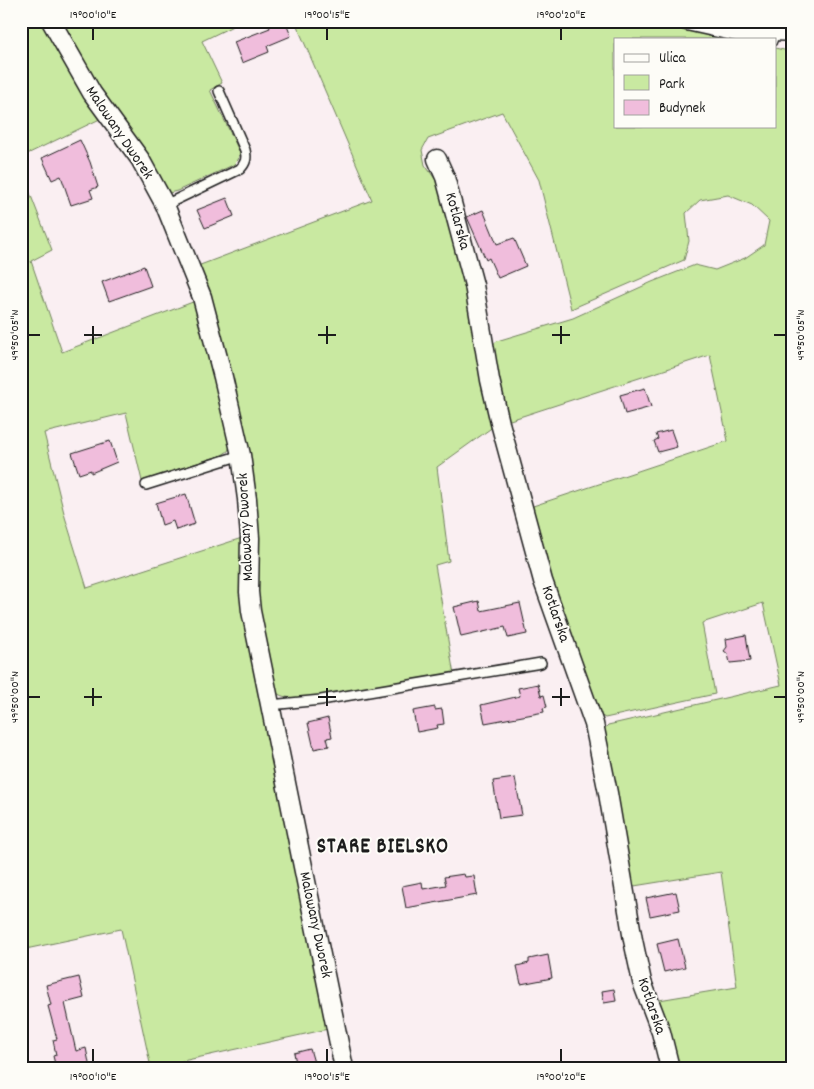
<svg xmlns="http://www.w3.org/2000/svg" width="814" height="1089" viewBox="0 0 814 1089" font-family="Dekko,sans-serif">
<rect width="100%" height="100%" fill="#faeff2"/>
<filter id="ink" filterUnits="userSpaceOnUse"><feTurbulence type="fractalNoise" baseFrequency=".02" numOctaves="2"/><feDisplacementMap in="SourceGraphic" scale="10" xChannelSelector="R" yChannelSelector="G"/><feConvolveMatrix kernelMatrix="1 2 1 2 8 2 1 2 1" color-interpolation-filters="sRGB"/></filter>
<g filter="url(#ink)">
<g fill="#c9e9a1" stroke="#72825e">
<polygon points="21,21 45,21 104,117 21,157"/>
<polygon points="56,21 243,21 202,41 222,83 210,90 240,153 238,160 233,165 177,191 169,193 163,190"/>
<path d="M295,21H645L728,39H615V126H775V48L793,52V1068H673L653,1001L737,987L721,872L628,887L603,730L608,725L781,685L763,603L702,623L715,694L605,718L595,712L527,508L728,441L710,355L504,422L492,345L497,341L573,318L652,282L695,265L715,270L745,258L764,245L769,221L752,205L728,195L700,200L686,213L689,241L684,260L571,309L539,180L502,112L428,139L422,150L425,165L446,194L497,424L437,467L449,561L435,565L454,675L315,697C299,698 284,701 271,689L257,616L255,541L195,267L372,200Z"/>
<polygon points="21,170 52,250 31,261 62,352 198,300 231,444 228,451 222,455 142,481 126,413 44,433 65,517 87,588 245,537 328,1029 151,1068 121,929 21,950"/>
</g>
<g fill="#f0bddc" stroke="#1c1c1c">
<polygon points="267,21 285,21 291,36 267,46 269,52 242,63 234,42 270,28"/>
<polygon points="80,140 90,162 98,187 90,190 93,198 71,205 61,176 52,180 42,158"/>
<polygon points="227,198 234,216 205,228 197,210"/>
<polygon points="483,210 497,244 514,238 526,266 498,278 489,258 486,260 467,217"/>
<polygon points="144,266 151,286 109,301 102,282"/>
<polygon points="645,388 651,407 625,414 620,395"/>
<polygon points="671,430 677,447 658,452 654,441 658,439 656,434"/>
<polygon points="110,441 117,462 91,473 91,470 79,474 72,453"/>
<polygon points="186,494 195,524 176,530 173,521 162,525 156,503"/>
<polygon points="479,601 481,611 520,603 527,634 508,638 505,627 461,637 454,607"/>
<polygon points="746,635 750,661 730,663 728,654 724,651 727,647 726,639"/>
<polygon points="538,684 541,696 544,695 547,707 543,708 544,712 485,723 481,705 520,696 518,688"/>
<polygon points="435,707 435,710 442,709 444,724 437,725 438,728 417,732 413,711"/>
<polygon points="328,718 332,737 327,738 329,746 314,749 308,723"/>
<polygon points="515,778 522,815 499,818 493,781"/>
<polygon points="464,874 465,877 474,876 477,895 406,908 402,886 422,882 423,889 446,885 444,877"/>
<polygon points="676,892 680,910 650,916 646,898"/>
<polygon points="678,939 685,967 664,972 657,944"/>
<polygon points="548,955 552,978 521,984 517,966 529,963 529,959"/>
<polygon points="79,977 84,998 65,1003 76,1051 86,1048 90,1068 56,1068 53,1056 56,1055 53,1040 57,1039 48,1006 51,1005 46,985"/>
<polygon points="614,989 616,1001 604,1003 602,991"/>
<polygon points="310,1049 315,1066 297,1068 294,1053"/>
</g>
<g fill="none" stroke-linecap="round" stroke-linejoin="round">
<g stroke="#1c1c1c" stroke-width="12">
<g id="lane">
<path d="M165,205L240,169C246,163 247,158 245,150L219,91"/>
<polyline points="146,485 241,455"/>
<polyline points="270,705 321,700 541,663"/>
</g>
</g>
<g stroke="#1c1c1c" stroke-width="21">
<g id="street">
<polyline points="51,21 92,93 140,159 165,205 202,297 223,377 241,455 247,499 250,538 249,592 251,611 344,1068"/>
<polyline points="687,21 768,39"/>
<polyline points="754,30 793,32"/>
<polyline points="437,159 445,177 474,285 490,380 500,423 543,581 594,724 608,793 633,940 642,982 661,1032 670,1068"/>
</g>
</g>
<use href="#lane" stroke="#fdfcf7" stroke-width="9"/>
<use href="#street" stroke="#fdfcf7" stroke-width="18"/>
</g>
</g>
<path fill="none" stroke="#1c1c1c" stroke-width="2" d="M93,28V40M327,28V40M561,28V40M93,326V344M327,326V344M561,326V344M28,335H40M84,335H102M318,335H336M552,335H570M774,335H786M93,688V706M327,688V706M561,688V706M28,697H40M84,697H102M318,697H336M552,697H570M774,697H786M93,1049V1062M327,1049V1062M561,1049V1062"/>
<g text-anchor="middle" dominant-baseline="central" stroke-width="4" stroke-linejoin="round" paint-order="stroke">
<g font-size="16" fill="#1c1c1c" stroke="#fdfcf7">
<text transform="translate(119 133) rotate(56)">Malowany Dworek</text>
<text transform="translate(457 221) rotate(75)">Kotlarska</text>
<text transform="translate(246 527) rotate(-93)">Malowany Dworek</text>
<text transform="translate(555 614) rotate(71)">Kotlarska</text>
<text transform="translate(315 925) rotate(78)">Malowany Dworek</text>
<text transform="translate(651 1006) rotate(71)">Kotlarska</text>
</g>
<g font-size="21" font-weight="bold" letter-spacing="1" fill="#1c1c1c" stroke="#fdfcf7">
<text x="383" y="848">STARE BIELSKO</text>
</g>
</g>
<rect width="814" height="1089" fill="none" stroke="#fdfcf7" stroke-width="55"/>
<rect x="614" y="38" width="162" height="90" fill="#fdfcf7" stroke="#a3a29f"/>
<rect x="624" y="54" width="25" height="8" fill="#fdfcf7" stroke="#a3a29f"/>
<text x="659" y="62" font-size="15" fill="#1c1c1c">Ulica</text>
<rect x="624" y="75" width="25" height="15" fill="#c9e9a1" stroke="#a3a29f"/>
<text x="659" y="88" font-size="15" fill="#1c1c1c">Park</text>
<rect x="624" y="100" width="25" height="15" fill="#f0bddc" stroke="#a3a29f"/>
<text x="659" y="112" font-size="15" fill="#1c1c1c">Budynek</text>
<rect x="28" y="28" width="758" height="1034" fill="none" stroke="#1c1c1c" stroke-width="2"/>
<g font-size="12" text-anchor="middle" fill="#1c1c1c">
<text x="93" y="18">19°00'10"E</text>
<text x="327" y="18">19°00'15"E</text>
<text x="561" y="18">19°00'20"E</text>
<text transform="translate(14 335) rotate(-90)" y="4">49°50'05"N</text>
<text transform="translate(800 335) rotate(-90)" y="4">49°50'05"N</text>
<text transform="translate(14 697) rotate(-90)" y="4">49°50'00"N</text>
<text transform="translate(800 697) rotate(-90)" y="4">49°50'00"N</text>
<text x="93" y="1080">19°00'10"E</text>
<text x="327" y="1080">19°00'15"E</text>
<text x="561" y="1080">19°00'20"E</text>
</g>
</svg>
